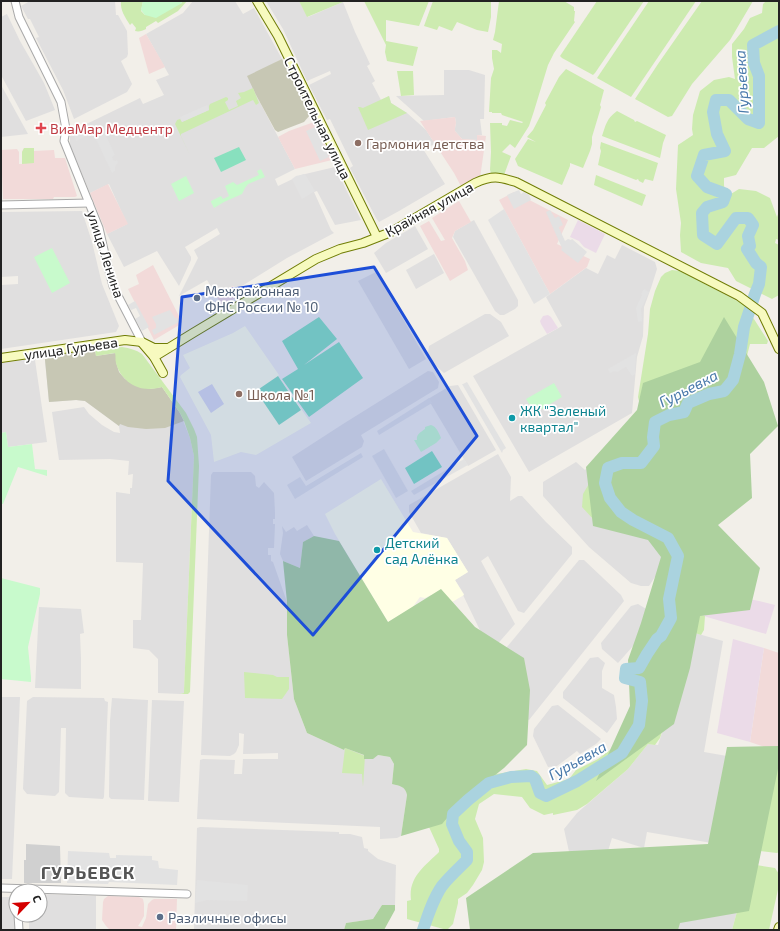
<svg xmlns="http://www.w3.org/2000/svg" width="780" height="931" viewBox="0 0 780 931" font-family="'Exo 2',sans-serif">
<rect width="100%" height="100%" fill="#f2efe9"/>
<g fill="#e0dfdf">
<polygon points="30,1 115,1 116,15 118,15 127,31 128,54 127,57 121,61 132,84 127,92 74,119 63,90 36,38 39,37 30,19 28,19 21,6"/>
<polygon points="193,1 235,1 243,14 254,8 282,59 267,67 256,95 295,169 275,179 278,186 301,175 335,167 361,220 335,225 317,191 314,192 331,230 334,233 287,258 237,289 233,286 216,295 207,280 179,296 198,258 194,250 220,234 217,228 185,247 191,257 191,260 179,286 157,251 124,267 107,234 127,224 109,184 90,193 70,146 70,132 140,98 143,104 164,95 156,80 169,75 146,34 183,13"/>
<polygon points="266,1 299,1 308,17 343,2 355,32 370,64 367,66 375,81 372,83 381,100 389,96 391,103 407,113 426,130 435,144 423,149 445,184 399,211 379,222 376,218 350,168 353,166 330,119 327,120 309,85 331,74 330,71 307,81 283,29"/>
<polygon points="7,14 20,41 44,83 55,110 26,121 1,75 1,17"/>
<polygon points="444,70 469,70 485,75 484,119 480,119 482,135 477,135 477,140 462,139 455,131 455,128 456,123 455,117 424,121 396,96 444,95"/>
<polygon points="1,85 28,134 1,137"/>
<polygon points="82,211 92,242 102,284 119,326 116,332 1,349 1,285 18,284 18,276 1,277 1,212"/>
<polygon points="474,220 518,300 518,306 515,309 504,315 500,315 495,311 453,237 455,231"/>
<polygon points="415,226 428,249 386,273 374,253 386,243"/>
<polygon points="622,245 655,262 657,269 651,288 644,307 643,336 637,357 632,413 529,472 473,376 562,326 546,297 586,268 598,274 607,255 615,259"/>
<polygon points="434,254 444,273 416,289 406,270"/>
<polygon points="376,272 426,359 409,369 358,281"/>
<polygon points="485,314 490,314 501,322 509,336 444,373 435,365 428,353 429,346"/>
<polygon points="95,350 96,356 116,353 116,362 119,372 125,379 150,389 180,413 190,438 194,456 184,691 184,693 180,694 158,693 158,659 149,650 133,648 133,620 141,620 143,563 116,562 116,492 130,494 130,488 132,488 133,474 128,475 129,461 110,459 59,460 52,412 84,407 89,414 102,425 114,432 120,433 119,426 85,401 76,400 49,402 45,360 45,357"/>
<polygon points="30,359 35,360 47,442 8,447 6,432 1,433 1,363"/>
<polygon points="428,371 433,372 439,382 438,388 361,435 364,441 362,447 306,481 292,457 343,424"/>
<polygon points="458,385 496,450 468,466 428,399 450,386"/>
<polygon points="498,454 511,477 510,501 518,496 522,496 546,522 572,547 572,554 524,613 518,611 488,556 481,561 515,624 494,648 488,647 463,595 464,594 455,580 468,572 447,538 421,533 409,512 409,505"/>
<polygon points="576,462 585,470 591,464 599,470 583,507 593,519 657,541 670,554 649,586 641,586 631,583 589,547 543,496 543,482"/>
<polygon points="213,472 251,472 255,476 256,486 259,488 264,482 274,493 275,512 275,519 273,519 273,524 275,524 274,548 268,548 268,555 271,555 271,561 273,562 287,602 287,635 294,699 307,733 344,750 345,748 364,755 378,755 390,757 394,764 392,784 402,786 405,789 407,795 401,836 397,838 380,839 380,827 197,819 200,760 203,759 235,760 234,774 242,774 243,759 278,759 278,753 243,754 244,734 239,733 239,745 236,752 234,754 230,756 201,755 211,475"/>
<polygon points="307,525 314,536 303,542 300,568 283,561 280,554 283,533 282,526 286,532 294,527 297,531"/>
<polygon points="579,560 584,560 621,595 624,601 529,720 525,719 497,659"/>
<polygon points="638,604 656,615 648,629 618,663 602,649 601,643 631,606"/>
<polygon points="39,607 81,609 84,633 80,634 81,658 81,689 35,688"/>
<polygon points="695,633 723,641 704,752 767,763 753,850 647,832 644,848 612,838 608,851 750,864 732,930 515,930 579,897 564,829 577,813 628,769 648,744 658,745"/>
<polygon points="598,657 605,663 602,671 602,688 614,695 616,707 617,719 607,733 563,698 563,692 590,658"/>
<polygon points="1,697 20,697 12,879 1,879"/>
<polygon points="33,697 104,698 105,701 108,702 104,797 103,799 69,797 65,793 66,728 61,728 59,792 55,796 27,794 23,789 27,701"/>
<polygon points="112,698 148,700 144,800 111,799 109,797 110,721"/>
<polygon points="152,700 184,701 179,802 148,801"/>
<polygon points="558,705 601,739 596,744 583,752 580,754 577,751 557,766 548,767 533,736 534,729 552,706"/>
<polygon points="200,827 339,832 339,834 350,834 362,837 364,848 368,849 368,851 378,859 396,865 395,905 382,905 373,919 346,923 344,930 194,930 197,828"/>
<polygon points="40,894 96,896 96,930 29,930 29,915 40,915"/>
<polygon points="1,897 15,897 16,930 1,930"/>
</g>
<g fill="#f2dad9">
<polygon points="146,34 165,67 149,74 139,38"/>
<polygon points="455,117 456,123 455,128 455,131 462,139 477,140 477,135 486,136 480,178 462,188 454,173 420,121"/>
<polygon points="314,122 332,160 295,169 278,137 289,131"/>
<polygon points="24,148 34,148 34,151 54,150 55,158 65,158 77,196 75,197 54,197 53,199 3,199 1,150 17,149 19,152 19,164 22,164 22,152"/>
<polygon points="108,184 128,224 107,234 90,193"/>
<polygon points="514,192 568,220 557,244 590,259 587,267 550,294 499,200"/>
<polygon points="459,201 471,222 455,231 452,238 465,261 468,270 450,281 420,226 429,221 441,241 445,240 432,218"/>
<polygon points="153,265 182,322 181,323 181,324 154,340 128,289 139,284 136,275"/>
<polygon points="233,286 239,296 218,308 215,304 219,301 216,295"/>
<polygon points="764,648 779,653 778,748 771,749 750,742"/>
<polygon points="108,896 139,897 143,899 144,904 144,916 140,923 138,926 142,927 146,918 148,904 152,900 154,899 177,899 176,930 110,930 106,926 102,920 103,902 104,899"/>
</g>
<g fill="#ebdbe8">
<polygon points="578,220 605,234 596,253 584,247 579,241 570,237"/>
<polygon points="548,315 551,317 558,328 547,334 541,324 540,321 543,316"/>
<polygon points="734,596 759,601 775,605 766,634 700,615"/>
<polygon points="733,639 764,648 750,742 717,733"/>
</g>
<g fill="#ffffe5">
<polygon points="245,326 279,375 278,376 311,423 256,455 241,452 214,462 211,435 180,377 181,375 190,368 183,355 233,333"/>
<polygon points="381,479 413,532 447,538 468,572 455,580 464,595 442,608 440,607 431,595 425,598 420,597 412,608 388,622 335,534 325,514"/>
</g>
<polygon fill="#d0d0d0" points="26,844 60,846 61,883 24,883 24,860 26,860"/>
<g fill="#c7c7b4">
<polygon points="282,59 310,115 304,122 278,132 275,130 256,95 247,76"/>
<polygon points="95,350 96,356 116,353 116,362 119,372 125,379 150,389 162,387 180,413 184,421 165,428 146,429 128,427 120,424 119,426 85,401 76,400 49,402 45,360 45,357"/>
</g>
<g fill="#cdebb0">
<path d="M121,1H143L141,11L145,15L182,3L181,1H187L178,11L158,23L156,21L146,27V29C142,31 139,32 135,31L136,28L132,23L130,25C125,17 120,10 121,1Z"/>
<polygon points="299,1 342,1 343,2 307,17"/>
<polygon points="364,1 429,1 419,26 386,20 386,41 418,47 413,66 387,61 385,52 386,45"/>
<polygon points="433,1 490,1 491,2 491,17 488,32 477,30 457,22 452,31 439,26 437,30 424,26"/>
<polygon points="499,1 564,1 574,7 574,11 575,11 574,21 575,22 554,53 548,65 534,111 529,126 515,148 510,144 502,152 511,156 504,175 491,173 490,170 491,152 490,123 502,123 502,125 507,126 510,120 522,123 523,122 502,115 501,113 492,113 492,112 489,112 491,78 494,69 492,58 492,50 497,50 501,53 502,44 493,40 495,32"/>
<polygon points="597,1 644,1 595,73 593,75 562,58 560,56"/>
<polygon points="649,1 696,1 631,97 597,78"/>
<polygon points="702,1 753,1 730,40 692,84 672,116 668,117 635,99 658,64"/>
<polygon points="766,1 779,1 779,136 764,148 752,148 736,175 724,178 724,185 726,197 739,189 756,191 770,198 777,217 779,211 779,240 776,239 775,243 779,245 779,261 778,262 779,263 779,295 772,299 736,281 728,268 701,263 681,252 680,235 681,223 676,189 678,145 693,135 692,129 693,115 700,91 714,80 729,77 735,79 732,57 732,44 744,29 750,18 762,13 763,4"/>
<polygon points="566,69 604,90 600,105 601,107 592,137 592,144 590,151 583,168 570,163 570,166 562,185 518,166 515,159 528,139 536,142 527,137 533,130 545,107 546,105 545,103 559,77"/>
<polygon points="397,71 413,71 414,95 401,96"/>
<polygon points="253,88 259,103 256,105 253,100 181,134 181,136 190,155 175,124 177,120 180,119 182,122 209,110 209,106 210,104 226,97 228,98 228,100 225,102 229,110 238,106 236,101 241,98 238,93 244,92"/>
<polygon points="389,96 391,103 407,113 368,130 358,107 360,107 363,108 365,107"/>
<path d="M617,111L634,120L635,122L637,121L666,135L663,143L660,158L602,136C606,125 606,119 617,111Z"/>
<polygon points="601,142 658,163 653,181 645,179 643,183 639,181 638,179 636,180 598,165 601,151 600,148"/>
<polygon points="24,148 34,148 34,163 22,164 22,152"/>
<polygon points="596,175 646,195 642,206 594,185"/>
<path d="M672,270L680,271L745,305L768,341L767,344H750L740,383L668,529L701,615L705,616L704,630L701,635L695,633L660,738L655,745L648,744L628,769L587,804L577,810L553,815V813L544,815L530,808L522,797L494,794L479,804L475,819L483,838L484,862L482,870L473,885L467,893L458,899V903L453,924L447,930L407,919V901L411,900C408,877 425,866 439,852V849L429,827L496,774L526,769L537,771L547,785L569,779L576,770L598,759L618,744L634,705L628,672L659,633L666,546L593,519L582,507L583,494L594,475L643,418L638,397L648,334L650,309L655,291L661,277L665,273Z"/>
<path d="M122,347C130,348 136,350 142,354L186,413L194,429L197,437L199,466L190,692L188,694H180L184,693V691L194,456L190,438L184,421L180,413L162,387C158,388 153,389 149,389C133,389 120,378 116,363C115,360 116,356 115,353L96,356L95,350Z"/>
<polygon points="244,672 273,675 277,677 289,677 289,689 282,699 245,698"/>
<polygon points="345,748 365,756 363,787 362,774 342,773"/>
<polygon points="767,763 779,765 779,852 777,853 753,850"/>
<polygon points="750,864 775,868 779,874 779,885 769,930 732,930"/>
</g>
<g fill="#add19e">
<polygon points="724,317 764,382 778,426 750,454 752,498 718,525 760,568 750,610 700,616 690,668 674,724 596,781 630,706 628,660 641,623 661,557 648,540 593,526 586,467 637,410 643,383 700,362"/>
<path d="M314,536L339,541L388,622L441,589L475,627L524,658L530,690L527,745L504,768L459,804L442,824L401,836L407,795C405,786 400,786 392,784L394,764L390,757L378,755L373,759H364V755L345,748L344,750L307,733L294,699L287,635V602L283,561L300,568L303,542Z"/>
<polygon points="779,746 779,764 749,911 680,923 678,930 470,930 466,898 533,853 708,844 727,747"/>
<polygon points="382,905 395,905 395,910 384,930 344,930 346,923 373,919"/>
</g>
<g fill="#c8facc">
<polygon points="143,1 181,1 182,3 156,18 145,15 141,10"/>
<polygon points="261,169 265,177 248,184 245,188 242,194 224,202 214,208 211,202 211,201 221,196 223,199 229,196 225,186 233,182 237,185 259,175 257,171"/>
<polygon points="186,176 194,193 179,201 171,184"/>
<polygon points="52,248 70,283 52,293 34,257"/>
<polygon points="554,383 562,397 535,413 526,399"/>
<path d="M431,425C436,426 439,433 441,438L436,443L421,452L414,440H417C416,434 421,432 425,429V427Z"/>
<polygon points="6,432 8,447 32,444 35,469 47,470 47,476 18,467 3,504 1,504 1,433"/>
<polygon points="1,578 40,588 40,594 28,647 31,677 31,682 1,679"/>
</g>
<g fill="#88e0be">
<polygon points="239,147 246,160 221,172 214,158"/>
<polygon points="319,317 337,339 304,365 339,342 363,378 309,417 282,379 298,369 282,341"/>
<polygon points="278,376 301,410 279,425 256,391"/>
<polygon points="432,451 442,467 414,484 405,468"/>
</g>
<g fill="#e2e2e2">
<polygon points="207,105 209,110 182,122 180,117"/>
<polygon points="96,126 98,129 102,127 115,155 112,157 113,160 115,161 117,160 118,163 116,165 115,168 115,171 112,173 94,135 90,134 76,141 74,136"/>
<polygon points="315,127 329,157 320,161 306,131"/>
<polygon points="305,174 315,191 302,199 292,179 296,176"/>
<polygon points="519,190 521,194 524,192 529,195 531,200 514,209 507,195"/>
<polygon points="504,209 550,294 534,304 488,220"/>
<polygon points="550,210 555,218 559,216 563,225 559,227 559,228 565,241 568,239 571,240 572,239 587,252 578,263 561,250 562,248 546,212"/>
<polygon points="644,289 649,292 641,309 642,321 638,322 636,308 642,295 641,294"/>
<polygon points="135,301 149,327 142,331 135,319 140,316 136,308 131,310 128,305"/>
<polygon points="170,310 175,318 177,318 179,322 154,335 152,330 156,328 156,324 152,317"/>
<polygon points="636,353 635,374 632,376 626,367 617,372 614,371 610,373 608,369"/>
<polygon points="467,382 506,448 503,450 502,453 462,384 463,384"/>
<polygon points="429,398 432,403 379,435 377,431"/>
<polygon points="384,449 408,491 396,498 372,456"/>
<polygon points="361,453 363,457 295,499 287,485 300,477 306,486"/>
<polygon points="464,459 468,465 414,495 411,491"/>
<polygon points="68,851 109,853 110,858 116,858 116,855 152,856 152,860 158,861 159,868 178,870 177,885 109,882 108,884 67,883"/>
<polygon points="197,880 248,885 247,901 207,900 195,903"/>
</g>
<polygon fill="#dddde8" points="212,384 224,404 211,413 198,392"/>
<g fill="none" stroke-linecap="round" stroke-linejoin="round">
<path stroke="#aad3df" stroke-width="12" d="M423,930C428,915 433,899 442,886C449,877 458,869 467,860V852L459,841L452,824L453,814L468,800L489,783L511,777L531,776L535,779L540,793L546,796L577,781L622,753L639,725L642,701L640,682L625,678L626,669L639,668L647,654L657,639L661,636L671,618L669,599L678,556L668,538L633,520L621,512L610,498L605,483L608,468L622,463H641L654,446L653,437L655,422L669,415L684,412L688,403L709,394L724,391L733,380L740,354L744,327L755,294L759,284L761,267L756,263L747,249L750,246L748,236L753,225L748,218H736L717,244L703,235L702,213L707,207L723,202L726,194L707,187L697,176L704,155L725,151L717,134L713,112L716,100H729L748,119L759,123V76L754,63L753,45L779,31"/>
<g stroke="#a9a9a9" stroke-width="9">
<g id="tertiary">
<polyline points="15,1 19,17 61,102 66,129 64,141 99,228 107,263 113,286 142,342"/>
<polyline points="1,205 89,203"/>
<polyline points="1,888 187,894"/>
<polyline points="18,915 19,930"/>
</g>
</g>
<g stroke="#707d05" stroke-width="10">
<g id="secondary">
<polyline points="257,1 278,36 377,237"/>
<polyline points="142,343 154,357 163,373"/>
<path d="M154,357L193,333L316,259L340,249L363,243L391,232L475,183C493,175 499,177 516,182L739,296L762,313L779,349"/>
<polyline points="1,358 125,340 142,342 154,348 168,348"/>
<polyline points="778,930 779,927"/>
</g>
</g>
<use href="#tertiary" stroke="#fff" stroke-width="7"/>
<use href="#secondary" stroke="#f7fabf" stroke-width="8"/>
</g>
<path fill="#1d4ed8" fill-opacity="0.2" stroke="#1d4ed8" stroke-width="3" stroke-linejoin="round" d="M374,267L477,436L313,635L168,481L182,297Z"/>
<path fill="#e0444e" stroke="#fff" stroke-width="1.5" d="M39 122h4v4h4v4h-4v4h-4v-4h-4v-4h4z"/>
<g fill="#8d6e63" stroke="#fff" stroke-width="1.5">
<circle cx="358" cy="143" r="4"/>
<circle cx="239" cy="394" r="4"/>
</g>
<g fill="#5c6f8a" stroke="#fff" stroke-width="1.5">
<circle cx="197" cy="298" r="4"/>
<circle cx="160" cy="917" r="4"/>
</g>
<g fill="#0f9aa8" stroke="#fff" stroke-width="1.5">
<circle cx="512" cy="418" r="4"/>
<circle cx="377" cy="550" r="4"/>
</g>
<g text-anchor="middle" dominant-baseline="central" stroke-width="3.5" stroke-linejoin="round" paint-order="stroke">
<g font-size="14" fill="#222" stroke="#fff">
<text transform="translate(318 118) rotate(64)">Строительная улица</text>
<text transform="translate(429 209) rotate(-29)">Крайняя улица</text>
<text transform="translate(106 254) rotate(72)">улица Ленина</text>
<text transform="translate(71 348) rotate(-8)">улица Гурьева</text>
</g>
<g font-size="14" fill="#be3a42" stroke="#fff" text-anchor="start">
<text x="50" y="128">ВиаМар Медцентр</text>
</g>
<g font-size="14" fill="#785e54" stroke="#fff" text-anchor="start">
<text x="366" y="143">Гармония детства</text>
<text x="247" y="394">Школа №1</text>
</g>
<g font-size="14" fill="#4e5e75" stroke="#fff" text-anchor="start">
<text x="205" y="290">Межрайонная<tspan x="205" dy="16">ФНС России № 10</tspan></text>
<text x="168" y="917">Различные офисы</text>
</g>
<g font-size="14" fill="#0d838f" stroke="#fff" text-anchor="start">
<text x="520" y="410">ЖК "Зеленый<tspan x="520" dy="16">квартал"</tspan></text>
<text x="385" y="542">Детский<tspan x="385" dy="16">сад Алёнка</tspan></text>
</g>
<g font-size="15" font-style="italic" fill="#4a7aab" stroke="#fff">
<text transform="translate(741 82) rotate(-93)">Гурьевка</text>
<text transform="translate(688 388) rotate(-27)">Гурьевка</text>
<text transform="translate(577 760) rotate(-29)">Гурьевка</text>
</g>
<g font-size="18" font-weight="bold" letter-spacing="1" fill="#555" stroke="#fff">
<text x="88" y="872">ГУРЬЕВСК</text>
</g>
</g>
<rect width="780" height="931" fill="none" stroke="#222222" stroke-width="4"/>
<g transform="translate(28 903) rotate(65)"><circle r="19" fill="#ffffff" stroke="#a7a7a7"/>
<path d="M0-3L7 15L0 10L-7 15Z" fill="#d40000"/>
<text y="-6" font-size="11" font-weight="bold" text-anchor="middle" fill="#222222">С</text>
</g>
</svg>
